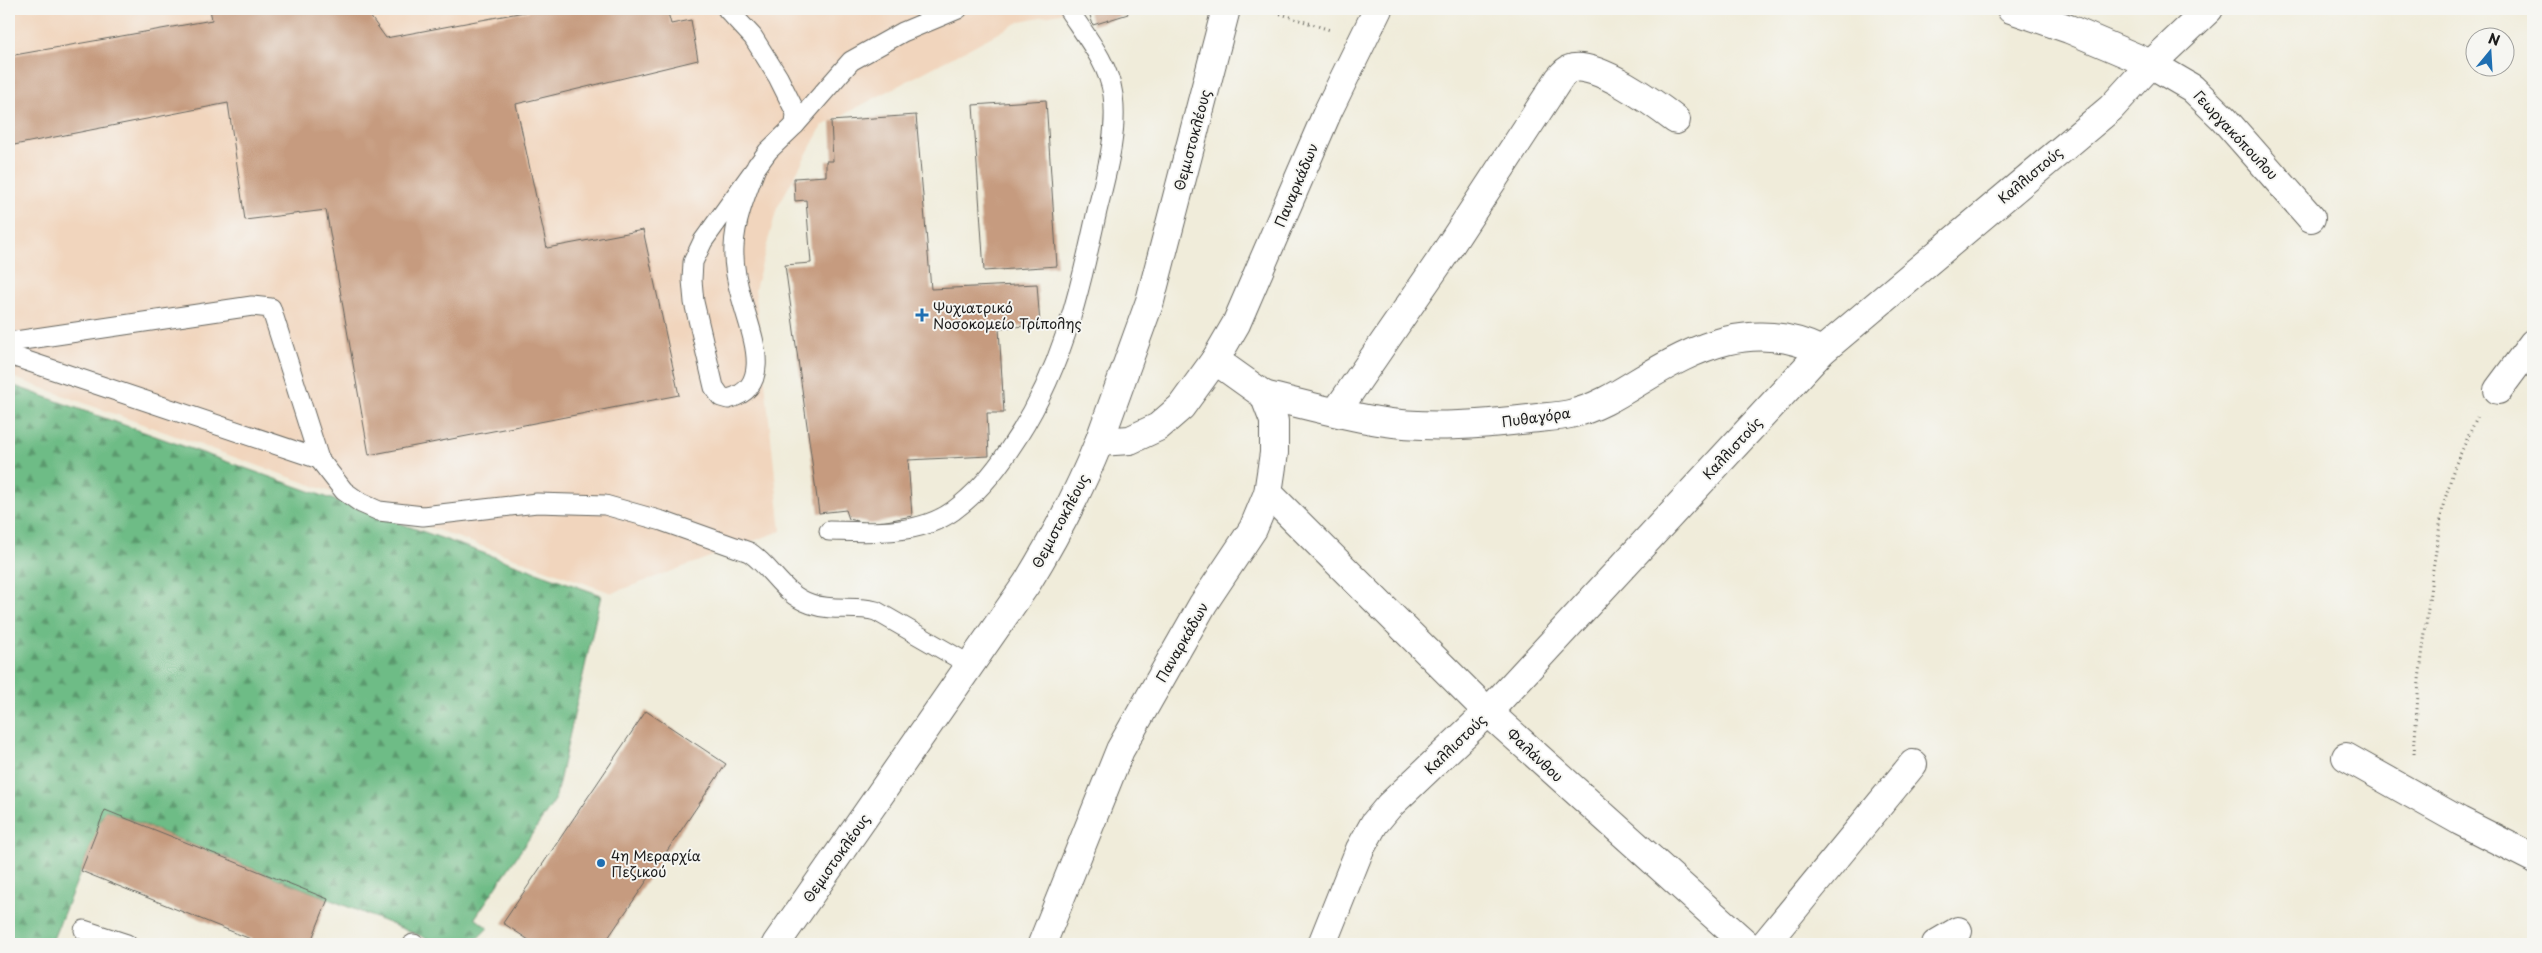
<svg xmlns="http://www.w3.org/2000/svg" width="2542" height="953" viewBox="0 0 2542 953" font-family="'Playpen Sans',sans-serif">
<defs>
<pattern id="forest-firs" width="22" height="20" patternUnits="userSpaceOnUse" patternTransform="scale(1.25)"><rect width="22" height="20" fill="#6ebc86"/><path d="M5 1l3.5 6h-7zM16 11l3.5 6h-7z" fill="#5a986d"/></pattern>
</defs>
<rect width="100%" height="100%" fill="#f6f6f2"/>
<filter id="ink" filterUnits="userSpaceOnUse"><feTurbulence type="fractalNoise" baseFrequency=".02" numOctaves="2"/><feDisplacementMap in="SourceGraphic" scale="10" xChannelSelector="R" yChannelSelector="G"/><feConvolveMatrix kernelMatrix="1 2 1 2 8 2 1 2 1" color-interpolation-filters="sRGB"/></filter>
<filter id="wash" filterUnits="userSpaceOnUse"><feTurbulence type="fractalNoise" baseFrequency=".0096" numOctaves="4" result="noise"/><feDisplacementMap in="SourceGraphic" scale="20" xChannelSelector="R" yChannelSelector="G"/><feGaussianBlur stdDeviation="1.12" result="paint"/><feColorMatrix in="noise" values="0 0 0 0 0 0 0 0 0 0 0 0 0 0 0 0 0 1.4 0 .05"/><feComposite in="paint" operator="in"/></filter>
<g filter="url(#wash)">
<rect width="100%" height="100%" fill="#f0ecda"/>
<polygon fill="#f1d5bd" points="9,9 1079,9 1021,21 822,126 777,208 755,289 781,531 612,593 9,376"/>
<polygon fill="url(#forest-firs)" stroke="#456c51" points="9,384 601,595 555,800 475,918 488,928 472,944 441,944 106,810 51,944 9,944"/>
<g id="blocks">
<g fill="#c69b7f">
<polygon points="210,9 365,9 386,38 540,9 667,9 671,24 691,20 698,60 516,104 547,248 643,230 679,395 369,455 326,210 245,220 228,103 9,146 9,56 212,20"/>
<polygon points="1088,9 1126,9 1128,14 1093,25"/>
<polygon points="1046,100 1057,266 984,271 973,105"/>
<polygon points="916,115 931,289 1037,284 1040,325 999,328 1004,413 987,413 989,456 908,460 912,516 871,524 849,519 846,510 819,513 785,265 811,263 806,200 795,201 794,178 826,176 826,161 833,161 831,121"/>
<polygon points="646,711 726,764 604,944 535,944 503,923"/>
<polygon points="105,810 328,899 310,944 263,944 81,871"/>
</g>
</g>
</g>
<g filter="url(#ink)">
<use href="#blocks" fill-opacity="0" stroke="#66655e" stroke-width="1"/>
<g fill="none" stroke-linecap="round" stroke-linejoin="round">
<g stroke="#66655e" stroke-width="21">
<g id="service">
<polyline points="727,9 753,37 778,77 796,113 795,125"/>
<path d="M757,165C747,191 735,219 734,247C733,265 737,283 742,300C750,331 776,387 728,399L721,397L714,387L694,302L692,280L693,262L703,241L768,151L795,125L851,61L903,32L958,9"/>
<path d="M9,342L252,306L271,308L319,459L344,491L361,503L379,511L423,516L537,503L605,505L662,521L749,552C773,568 782,594 811,604C833,612 855,605 876,611L970,665"/>
<polyline points="9,355 319,459"/>
<path d="M829,531C869,532 918,536 953,511C976,494 994,473 1009,450C1061,375 1078,298 1097,211C1106,174 1118,134 1113,95C1109,64 1085,35 1068,9"/>
<polyline points="84,930 127,944"/>
<polyline points="413,944 414,944"/>
</g>
</g>
<g stroke="#66655e" stroke-width="30">
<g id="minor">
<polyline points="2011,9 2069,29 2151,64 2192,88 2224,119 2311,218"/>
<polyline points="2498,390 2533,343"/>
<path d="M1264,395C1302,404 1340,415 1378,421C1428,429 1479,425 1529,419C1542,417 1557,417 1570,414C1594,409 1617,395 1638,382C1697,346 1754,318 1822,351"/>
<path d="M1336,412L1440,261L1559,79C1562,75 1566,70 1570,69C1594,59 1658,106 1676,120"/>
<polyline points="1099,442 1150,301 1226,9"/>
<polyline points="1268,493 1488,712 1746,944"/>
<polyline points="2346,757 2460,821 2533,858"/>
<polyline points="1042,944 1120,750 1203,604 1253,529 1268,493 1274,453 1274,421 1264,395 1215,360"/>
<polyline points="1322,944 1360,849 1374,824 1389,806 1488,712 1822,351 2111,108 2151,64 2209,9"/>
<polyline points="1765,944 1913,764"/>
<polyline points="1936,944 1958,931"/>
</g>
</g>
<g stroke="#66655e" stroke-width="30">
<path id="tertiary" d="M776,944L1027,583C1055,537 1079,492 1099,442L1130,440L1158,427L1181,407L1215,360L1236,324L1328,111L1378,9"/>
</g>
<g stroke="#66655e" stroke-width="3" stroke-dasharray="1 4" stroke-linecap="butt">
<polyline points="1266,9 1330,30"/>
<polyline points="2414,754 2419,680 2433,569 2443,506 2454,468 2477,417"/>
</g>
<use href="#service" stroke="#fff" stroke-width="19"/>
<use href="#minor" stroke="#fff" stroke-width="28"/>
<use href="#tertiary" stroke="#fff" stroke-width="28"/>
</g>
</g>
<g fill="#1f6fb2" stroke="#f6f6f2" stroke-width="2">
<path d="M919.5 307.5h5v5h5v5h-5v5h-5v-5h-5v-5h5z"/>
<circle cx="601" cy="863" r="5"/>
</g>
<g text-anchor="middle" dominant-baseline="central" stroke-width="4" stroke-linejoin="round" paint-order="stroke">
<g font-size="14" fill="#1c1c1c" stroke="#f6f6f2">
<text transform="translate(2236 135) rotate(47)">Γεωργακόπουλου</text>
<text transform="translate(1192 140) rotate(-75)">Θεμιστοκλέους</text>
<text transform="translate(2030 175) rotate(-40)">Καλλιστούς</text>
<text transform="translate(1296 185) rotate(-67)">Παναρκάδων</text>
<text transform="translate(1536 417) rotate(-8)">Πυθαγόρα</text>
<text transform="translate(1732 448) rotate(-47)">Καλλιστούς</text>
<text transform="translate(1060 521) rotate(-62)">Θεμιστοκλέους</text>
<text transform="translate(1182 642) rotate(-60)">Παναρκάδων</text>
<text transform="translate(1455 744) rotate(-44)">Καλλιστούς</text>
<text transform="translate(1535 755) rotate(43)">Φαλάνθου</text>
<text transform="translate(836 858) rotate(-55)">Θεμιστοκλέους</text>
</g>
<g font-size="14" fill="#1c1c1c" stroke="#f6f6f2" text-anchor="start">
<text x="933" y="307">Ψυχιατρικό<tspan x="933" dy="16">Νοσοκομείο Τρίπολης</tspan></text>
<text x="611" y="855">4η Μεραρχία<tspan x="611" dy="16">Πεζικού</tspan></text>
</g>
</g>
<rect width="2542" height="953" fill="none" stroke="#f6f6f2" stroke-width="30"/>
<g transform="translate(2490 52) rotate(18)"><circle r="24" fill="#f6f6f2" stroke="#9f9f9c"/>
<path d="M0-4L9 19L0 12L-9 19Z" fill="#1f6fb2"/>
<text y="-8" font-size="14" font-weight="bold" text-anchor="middle" fill="#1c1c1c">N</text>
</g>
</svg>
